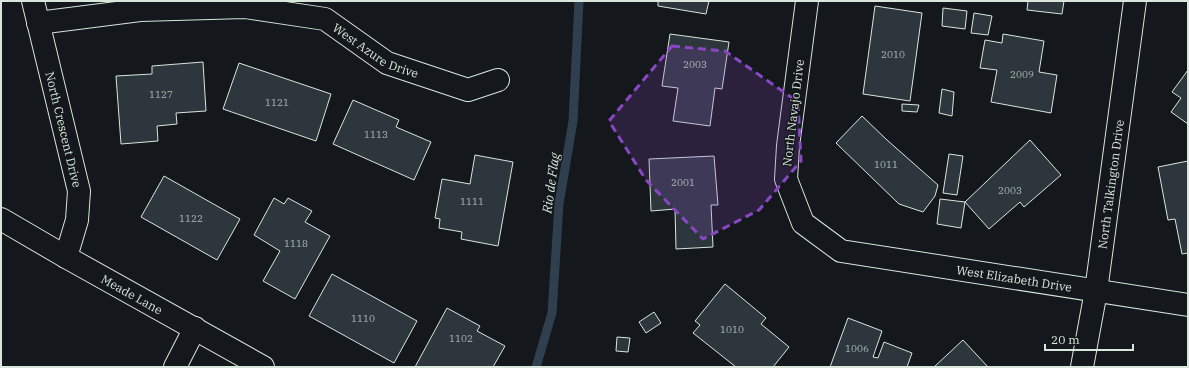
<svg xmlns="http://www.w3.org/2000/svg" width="1189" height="368" viewBox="0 0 1189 368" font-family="'IBM Plex Serif',serif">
<rect width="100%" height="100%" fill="#14181c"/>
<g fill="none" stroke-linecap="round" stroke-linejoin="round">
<polyline stroke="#2f3f4d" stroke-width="9" points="536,367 552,313 559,204 573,121 579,1"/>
</g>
<g fill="#2c363c" stroke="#d8e6dc">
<polygon points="658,1 709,1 706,14 658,6"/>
<polygon points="1028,1 1064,1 1062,14 1027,10"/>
<polygon points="875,6 922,13 910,101 863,94"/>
<polygon points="943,8 967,11 965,29 942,26"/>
<polygon points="974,13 992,16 988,35 971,33"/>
<polygon points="670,34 729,42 722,89 715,88 710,126 673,121 678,88 662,86"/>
<polygon points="1003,34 1044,41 1039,72 1057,75 1051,113 991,102 997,70 980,68 985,40 1002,43"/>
<polygon points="203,62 206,111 176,113 177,124 157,126 158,141 121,144 116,76 152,74 152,66"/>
<polygon points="239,63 331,94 316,141 223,109"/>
<polygon points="1188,70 1188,124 1171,112 1181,98 1172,92"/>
<polygon points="942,89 954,92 952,116 939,113"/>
<polygon points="353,100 399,120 396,127 431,142 414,180 333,144"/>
<polygon points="902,104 919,105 917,112 902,111"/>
<polygon points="862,116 887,140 938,185 935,196 923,212 899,204 836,143"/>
<polygon points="1030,140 1061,175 1024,207 1020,202 989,229 965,202"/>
<polygon points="949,154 963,156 957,195 943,193"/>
<polygon points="475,155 513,162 498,246 461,239 462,232 439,228 440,219 435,218 442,179 470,184"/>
<polygon points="714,156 718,205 711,205 713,247 676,249 675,209 651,211 649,159"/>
<polygon points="1188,161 1188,253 1182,254 1175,219 1168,220 1158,167"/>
<polygon points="164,176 240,219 217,260 141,217"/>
<polygon points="274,198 284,204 288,198 312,211 305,222 330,236 295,299 263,281 280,251 254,235"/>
<polygon points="940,199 965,202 961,228 937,224"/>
<polygon points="332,274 417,321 394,363 309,316"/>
<polygon points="725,284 766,318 761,324 789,347 773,367 736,367 693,333 700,325 695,321"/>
<polygon points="447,308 480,326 477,331 505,346 493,367 415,367"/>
<polygon points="654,312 661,323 646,333 639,322"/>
<polygon points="848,318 882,331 873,357 878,358 884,342 912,353 907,367 830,367"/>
<polygon points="617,337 630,338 628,352 616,351"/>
<polygon points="963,340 988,367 934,367"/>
</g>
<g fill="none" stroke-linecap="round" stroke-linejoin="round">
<g stroke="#d8e6dc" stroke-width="24">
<g id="minor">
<path id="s1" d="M33,1L79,191L77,220L66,257"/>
<path id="s2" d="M807,1L788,146L786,179L803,223L841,251L1188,305"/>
<path id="s3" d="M38,23L140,10L245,7L325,19L387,63L468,90L498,80"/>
<path id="s4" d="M1,219L66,257L263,367"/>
<polyline points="175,367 195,328"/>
<path id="s5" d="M1082,367L1096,291L1135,1"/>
</g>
</g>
<use href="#minor" stroke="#14181c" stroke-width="22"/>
</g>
<path fill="#8948c3" fill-opacity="0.2" stroke="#8948c3" stroke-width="3" stroke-dasharray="8 5" stroke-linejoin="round" d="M672,46L725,51L798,102L801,161L759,210L703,239L646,180L609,121Z"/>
<g text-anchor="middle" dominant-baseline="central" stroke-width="3" stroke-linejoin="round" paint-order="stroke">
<g font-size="10" fill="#adbab4">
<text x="893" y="54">2010</text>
<text x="695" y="64">2003</text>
<text x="1022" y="74">2009</text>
<text x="161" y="94">1127</text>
<text x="277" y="102">1121</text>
<text x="376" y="134">1113</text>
<text x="886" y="164">1011</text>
<text x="683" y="182">2001</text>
<text x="1010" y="190">2003</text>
<text x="472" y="201">1111</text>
<text x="191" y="218">1122</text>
<text x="296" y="243">1118</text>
<text x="363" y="318">1110</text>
<text x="732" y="329">1010</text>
<text x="461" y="338">1102</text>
<text x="857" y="348">1006</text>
</g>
<g font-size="12" fill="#d8e6dc" stroke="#14181c">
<text stroke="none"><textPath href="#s3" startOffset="349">West Azure Drive</textPath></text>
<text transform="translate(793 113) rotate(-83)">North Navajo Drive</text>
<text stroke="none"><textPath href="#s1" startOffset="132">North Crescent Drive</textPath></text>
<text stroke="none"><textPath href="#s5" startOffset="185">North Talkington Drive</textPath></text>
<text stroke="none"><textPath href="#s2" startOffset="449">West Elizabeth Drive</textPath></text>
<text stroke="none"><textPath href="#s4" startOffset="151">Meade Lane</textPath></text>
</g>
<g font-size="13" font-style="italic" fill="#d8e6dc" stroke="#14181c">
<text transform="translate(551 183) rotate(-82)">Rio de Flag</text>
</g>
</g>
<rect width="1189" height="368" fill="none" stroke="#d8e6dc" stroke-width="4"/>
<path d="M1045 344v6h88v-6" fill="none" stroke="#d8e6dc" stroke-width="2"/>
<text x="1051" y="344" font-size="12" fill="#d8e6dc" stroke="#14181c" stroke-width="3" paint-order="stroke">20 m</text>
</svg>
